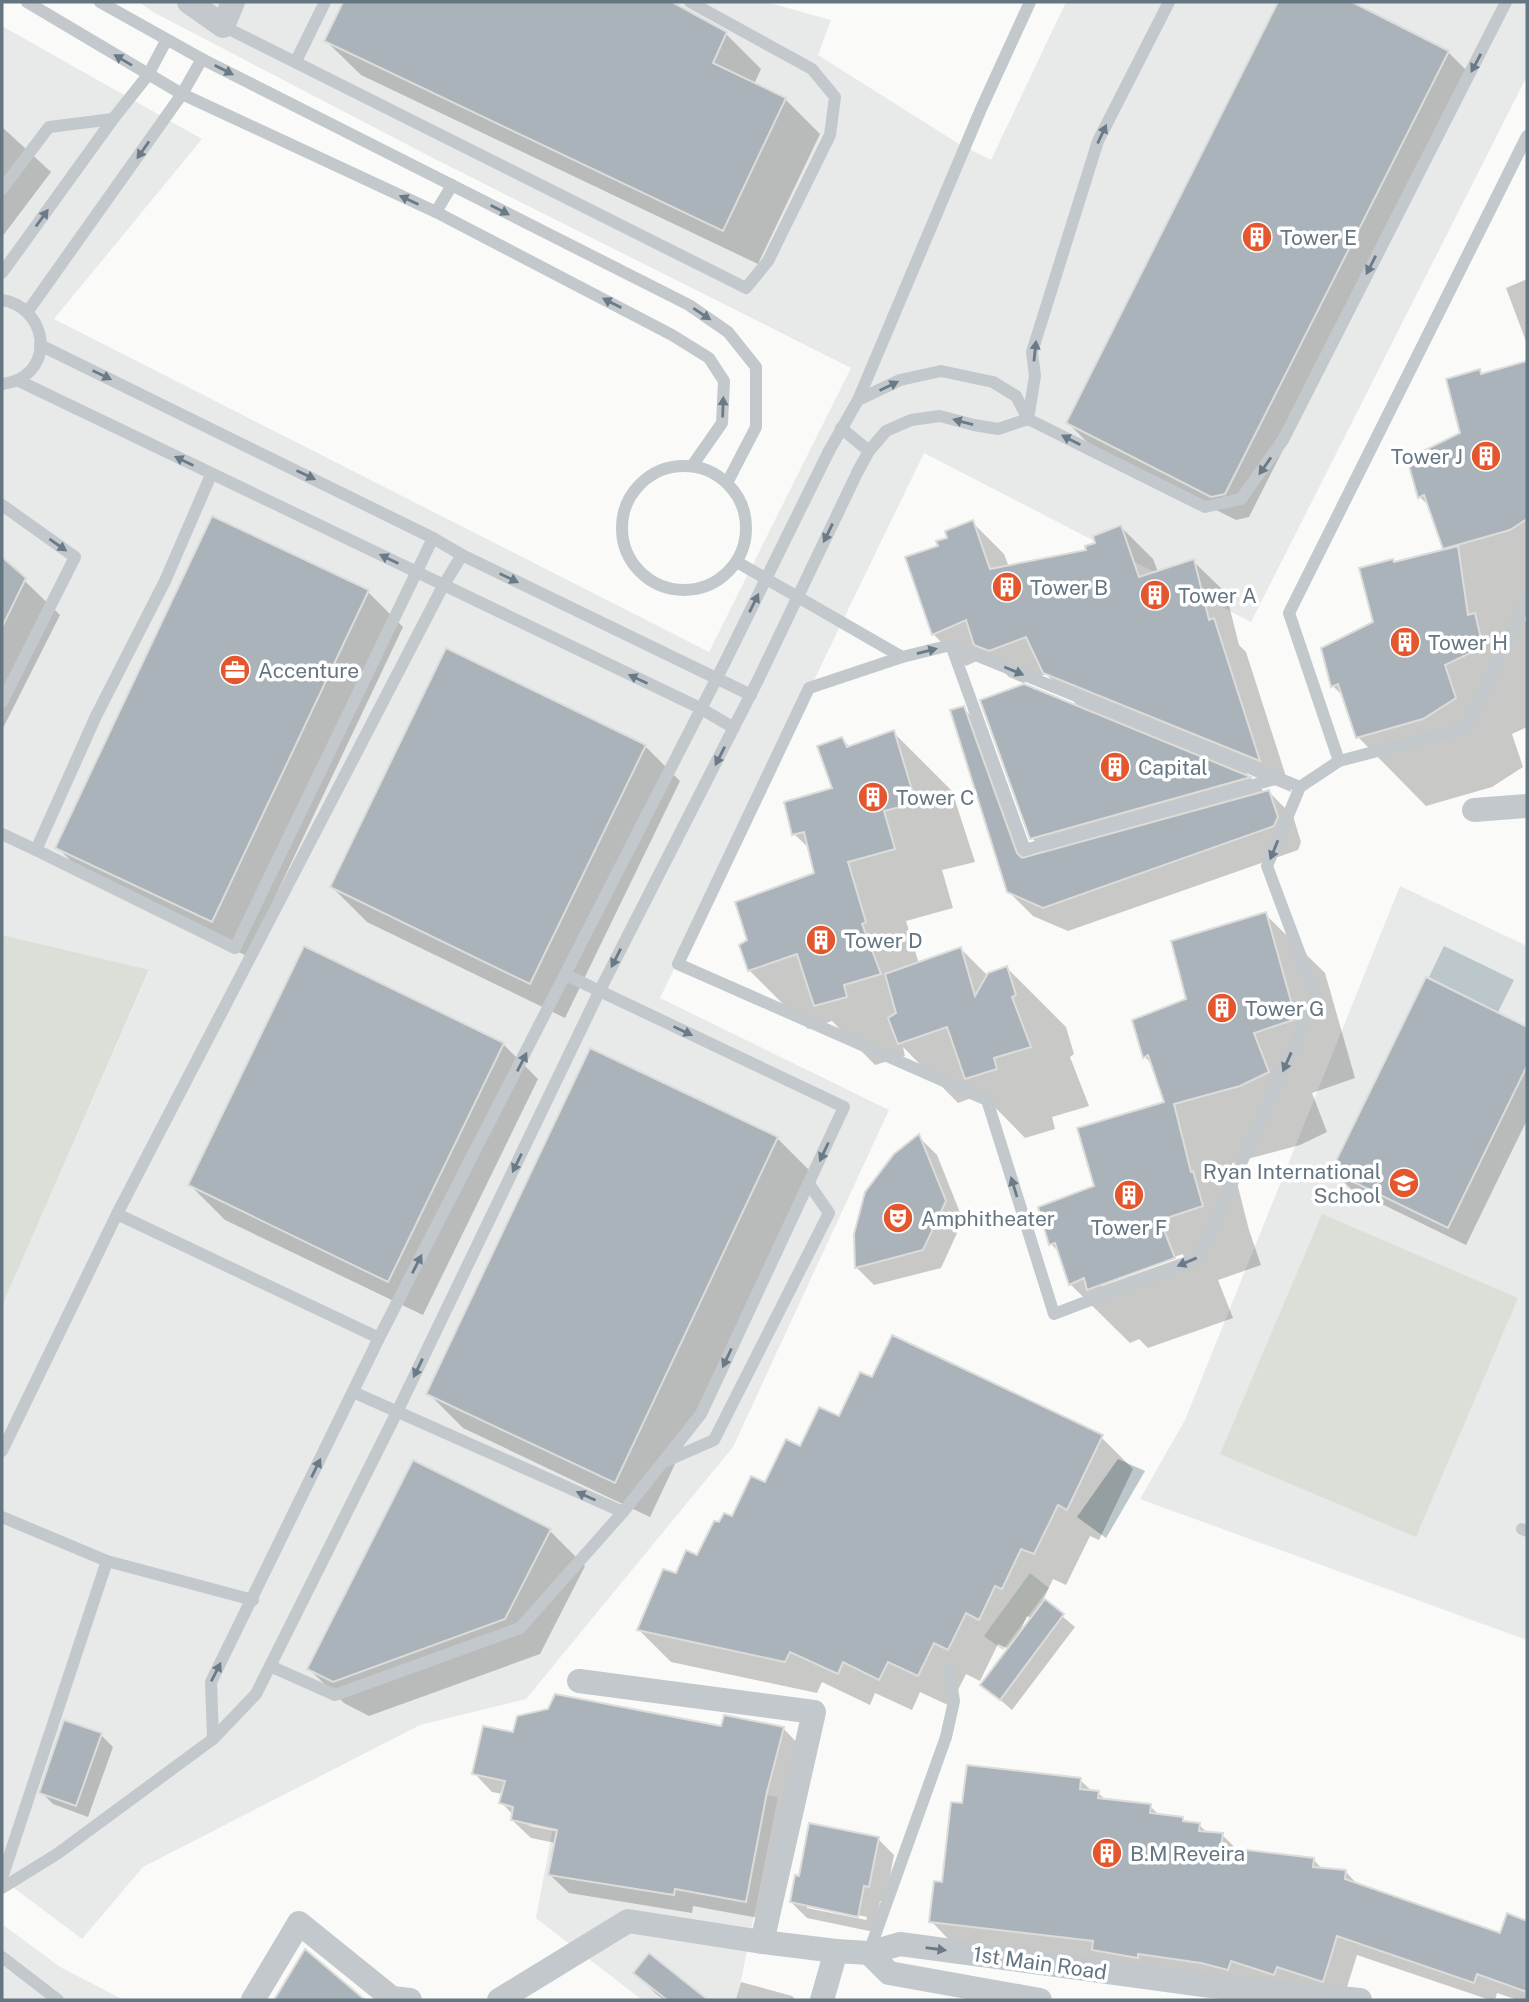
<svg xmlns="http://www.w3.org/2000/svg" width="1529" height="2002" viewBox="0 0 1529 2002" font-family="'Public Sans',sans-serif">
<rect width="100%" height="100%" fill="#fafaf8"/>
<g fill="#e8e9e9">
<polygon points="139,2 766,2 831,20 818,55 959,144 991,160 1066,2 1527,2 1527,76 1251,622 924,453 660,998 889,1110 733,1447 526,1699 420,1725 143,1867 82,1939 2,1879 2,1306 149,971 2,935 2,26 202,139 54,319 709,652 851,368 433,158 153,12"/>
<polygon points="1400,886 1527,946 1527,1640 1140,1499 1185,1420"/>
<polygon points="565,1764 778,1797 737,2000 642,2000 536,1918"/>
<polygon points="2,1924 60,1967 124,2000 2,2000"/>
</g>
<g fill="#dadfd7">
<polygon points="2,935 149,970 2,1306"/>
<polygon points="1322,1214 1518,1298 1416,1537 1220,1454"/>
<polygon points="1030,1573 1049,1588 1003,1650 984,1636"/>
</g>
<g fill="#bbc7cb">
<polygon points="1444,946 1514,980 1498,1012 1429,977"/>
<polygon points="1118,1459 1145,1471 1106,1538 1077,1517"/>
</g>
<g fill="#0003" fill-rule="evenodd">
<polygon points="345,2 668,2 726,34 761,69 754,84 785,99 820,134 758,264 361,75 326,41"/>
<polygon points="1280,2 1349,2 1448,52 1472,76 1249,517 1236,520 1092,447 1068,423"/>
<polygon points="2,127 51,172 2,237"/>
<polygon points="1527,279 1527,344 1506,288"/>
<polygon points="1527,363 1527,612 1523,614 1527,625 1527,727 1512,734 1523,767 1492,787 1426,806 1358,737 1344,697 1333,686 1375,623 1396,564 1447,550 1430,507 1420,497 1462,434 1479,371 1483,375"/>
<polygon points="213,518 368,592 403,627 247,956 92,882 57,847"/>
<polygon points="972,522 1004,554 1009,567 1088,551 1121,527 1153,559 1158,572 1193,561 1226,593 1239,645 1246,652 1291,792 1246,773 1265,793 1269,792 1293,816 1301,842 1298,850 1068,931 1033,916 1009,892 963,708 987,732 1033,857 1047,853 1032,838 1082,710 1046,674 1023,683 1009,677 988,656 966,666 933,634 940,547"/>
<polygon points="2,559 60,615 2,730"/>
<polygon points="893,732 952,791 975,862 942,870 953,908 906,921 919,964 961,949 988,976 1007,968 1066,1027 1074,1054 1070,1057 1089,1106 1052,1117 1055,1129 1025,1138 982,1094 958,1103 903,1047 905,1056 875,1065 832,1021 808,1029 749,970 749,941 817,874 811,850 794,834 834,789 842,739 850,747"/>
<polygon points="645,746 680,781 565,1018 367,922 332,887"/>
<path d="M1265,914L1325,973L1355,1078L1312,1093L1327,1132L1300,1145L1232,1163L1249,1230L1261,1265L1218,1280L1233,1318L1148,1348L1139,1339L1130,1343L1070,1284L1060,1253L1051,1244L1166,1103L1154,1066L1145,1057L1188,1000ZM1183,1254L1184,1257L1102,1286V1282Z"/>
<polygon points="1426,979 1527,1029 1527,1120 1466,1245 1351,1189 1333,1171"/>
<polygon points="503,1044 538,1079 423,1315 225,1220 190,1185"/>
<polygon points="591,1050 777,1138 812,1173 650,1517 463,1428 429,1394"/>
<polygon points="919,1137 937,1155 963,1220 941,1268 874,1285 857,1268"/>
<path d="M873,1379L1101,1437L1133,1469L1099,1540L1090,1536L1066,1585L1053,1579L1043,1600L1075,1627L1012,1710L982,1684L1009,1649L998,1644L980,1681L966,1674L950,1706L920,1692L912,1710L875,1693L870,1705L822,1682L817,1693L671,1662L639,1630L677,1575L698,1558L801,1448L840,1419ZM1027,1616L1032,1619L1020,1632Z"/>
<polygon points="550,1531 585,1566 540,1654 369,1716 344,1703 309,1669"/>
<path d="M783,1728L801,1747L764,1919L693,1906L692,1913L569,1893L550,1875L556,1843L531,1838L512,1820L513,1815L501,1802L503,1794L492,1792L474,1773L514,1734ZM525,1822L566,1830L565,1833L530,1826Z"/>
<polygon points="101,1735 113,1747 88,1817 53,1804 41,1792"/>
<polygon points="1080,1780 1093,1792 1098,1793 1107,1801 1150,1806 1160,1816 1182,1818 1187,1823 1199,1825 1208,1833 1222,1835 1239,1851 1314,1860 1323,1870 1346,1872 1359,1886 1501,1935 1508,1915 1527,1922 1527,2000 1518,2000 1497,1993 1495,2000 1490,2000 1357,1955 1343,2000 951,1942 931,1921 944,1884 964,1805"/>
<path d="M878,1839L894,1855L885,1902L880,1901L874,1932L807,1918L791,1902L800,1878ZM807,1904L867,1917L866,1920L807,1908Z"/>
<polygon points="650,1956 705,2000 664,2000 656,1994 636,1973"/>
<polygon points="741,1982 792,1996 796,2000 736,2000"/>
</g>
<g fill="#aab3b9" stroke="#dcdcda" stroke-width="2">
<polygon points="343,2 672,2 727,32 713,63 786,98 723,231 324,41"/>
<polygon points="1278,2 1352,2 1449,51 1225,494 1211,497 1066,423"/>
<polygon points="1527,361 1527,519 1510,530 1443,549 1424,495 1418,498 1407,459 1460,433 1446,379 1480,369 1481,374"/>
<polygon points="212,516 369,590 212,922 55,848"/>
<polygon points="973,520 990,569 1086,550 1085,546 1095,543 1093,536 1121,525 1139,577 1194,559 1209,620 1214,618 1260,761 1043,673 1026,637 989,651 974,645 966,620 932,635 905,557 938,546 936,541 947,538 945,531"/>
<polygon points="1458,546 1468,615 1475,613 1483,647 1445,665 1456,698 1423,719 1356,738 1338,684 1331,687 1321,648 1373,622 1359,568 1393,559 1394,562"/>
<polygon points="2,557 26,578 2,627"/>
<polygon points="446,648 646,745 530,984 330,887"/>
<polygon points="1024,684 1251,777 1030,839 980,700"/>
<polygon points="964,706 1017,853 1022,858 1269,790 1278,817 1274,826 1043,908 1007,892 950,710"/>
<polygon points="894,730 916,803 884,811 895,849 848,862 866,922 862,924 881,974 844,985 847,997 814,1006 797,954 748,971 739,945 747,940 735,902 814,873 804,832 792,835 784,802 832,788 817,746 842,737 847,747"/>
<polygon points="1266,912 1296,1019 1254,1033 1269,1072 1240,1086 1174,1104 1191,1172 1193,1171 1203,1206 1160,1220 1175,1258 1087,1290 1084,1278 1069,1285 1055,1243 1049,1245 1038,1207 1094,1186 1077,1128 1164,1102 1148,1055 1143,1058 1132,1020 1186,999 1171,941"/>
<polygon points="304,946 504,1043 388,1282 188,1185"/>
<polygon points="961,947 975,996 988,973 1007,966 1016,995 1012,997 1031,1047 994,1058 997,1069 965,1079 947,1027 898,1044 888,1018 896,1013 885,974"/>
<polygon points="1426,977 1527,1027 1527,1066 1448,1228 1331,1171"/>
<polygon points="590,1048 778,1137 615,1483 426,1394"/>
<polygon points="919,1134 946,1201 923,1250 855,1268 854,1234 865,1192 894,1154"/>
<polygon points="892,1335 1103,1435 1067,1510 1058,1505 1034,1554 1021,1549 1002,1589 995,1586 979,1620 966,1613 948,1650 934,1643 918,1676 888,1662 879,1680 843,1662 838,1674 790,1652 785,1662 637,1630 663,1569 676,1573 686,1550 697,1555 714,1521 719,1522 724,1513 732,1516 751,1476 765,1482 786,1439 800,1446 819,1407 839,1416 860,1372 872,1377"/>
<polygon points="413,1460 551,1529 505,1619 333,1682 307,1669"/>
<polygon points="1045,1599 1064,1614 1000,1700 980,1685"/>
<polygon points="555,1694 721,1726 724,1715 784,1727 767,1792 746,1902 675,1889 674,1895 548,1875 557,1830 511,1820 513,1807 499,1803 505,1781 472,1774 483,1726 513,1732 517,1716 548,1709"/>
<polygon points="64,1720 102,1733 76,1806 39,1793"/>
<polygon points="967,1765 1081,1778 1080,1789 1099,1791 1098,1798 1151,1804 1150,1813 1183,1817 1183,1821 1200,1823 1199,1831 1223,1833 1221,1847 1314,1858 1313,1867 1346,1870 1345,1879 1500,1933 1507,1913 1527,1921 1527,1992 1477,1974 1474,1983 1337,1936 1323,1982 1277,1967 1274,1975 1231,1961 1228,1970 1201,1963 1138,1954 1138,1958 1092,1950 1093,1941 929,1922 934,1881 942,1882 951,1802 962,1803"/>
<polygon points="809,1823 879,1837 869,1887 864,1886 858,1917 790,1902 795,1875 799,1876"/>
<polygon points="305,1949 365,2000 274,2000"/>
<polygon points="649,1953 708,2000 667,2000 633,1973"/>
</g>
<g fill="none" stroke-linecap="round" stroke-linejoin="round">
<g stroke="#c3c8cc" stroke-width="12">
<polyline points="27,2 182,94 436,212 672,335 709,358 724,381 722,423 692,466"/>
<polyline points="100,2 202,59 689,305 728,332 756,367 756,427 727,483"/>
<polyline points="223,26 746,288 768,261 830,135 835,97 812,69 690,2"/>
<polyline points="296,61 325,2"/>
<polyline points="2,189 49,127 113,119"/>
<polyline points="436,212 452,185"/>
<polyline points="2,273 113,119 148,75 166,41"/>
<path d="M2,300C42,306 57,360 18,380C13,382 7,383 2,384"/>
<polyline points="28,311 182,94 202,59"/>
<polyline points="40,345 433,538 462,555 751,695"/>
<polyline points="17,380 700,708 734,728"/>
<polyline points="858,400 981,109 1030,2"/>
<polyline points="1028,419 1035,376 1032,352 1098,141 1169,2"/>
<polyline points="841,428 869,451"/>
<polyline points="829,451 858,400 900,380 941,371 993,382 1016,396 1028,419 1205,507 1241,499 1283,440 1506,2"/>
<circle cx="684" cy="528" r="62"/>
<polyline points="858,471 869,451 886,431 911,420 940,416 974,425 998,429 1028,419"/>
<polyline points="211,475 165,581 96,716 36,850 235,948 433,538"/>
<polyline points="2,505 75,557 2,702"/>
<polyline points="737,562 902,657"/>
<polyline points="951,645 1025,850 1275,779"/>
<polyline points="1339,761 1289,613 1527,136"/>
<polyline points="1300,787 951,645 902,657 809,688 678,964 987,1100 1054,1314 1198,1259 1316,997 1267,866 1300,787 1339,761 1466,728 1527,600"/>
<polyline points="2,834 36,850"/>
<polyline points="117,1214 379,1338"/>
<polyline points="353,1392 623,1512 701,1414 844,1107 566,975"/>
<polyline points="2,1451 117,1214 443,586 462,555"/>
<polyline points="666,1461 714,1440 829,1213 809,1184"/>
<polyline points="2,1517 107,1561 253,1600"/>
<polyline points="1522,1529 1527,1531"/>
<polyline points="270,1666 335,1695 520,1628 623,1512"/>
<polyline points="213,1739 211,1682 379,1338 724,664"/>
<polyline points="2,1878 107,1561"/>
<polyline points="2,1888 57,1854 213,1739 256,1694 397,1412 599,992 758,680"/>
<polyline points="869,1952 946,1737 954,1701 949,1669"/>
<polyline points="2,1957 58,2000"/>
</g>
<g stroke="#c3c8cc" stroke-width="24">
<polyline points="189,2 223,26 233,2"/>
<polyline points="1474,810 1527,806"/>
<polyline points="579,1681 814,1712 762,1942"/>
<polyline points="869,1953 889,1973 1040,2000"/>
<polyline points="253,2000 299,1923 392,1998 410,2000"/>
<polyline points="499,2000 628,1921 762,1942 836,1951"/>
<polyline points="822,2000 836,1951 869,1953 900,1944 1211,1986 1360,2000"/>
</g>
<g stroke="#c3c8cc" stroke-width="12">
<polyline points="724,664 829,451"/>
<polyline points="758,680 858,471"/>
</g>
</g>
<defs><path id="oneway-solid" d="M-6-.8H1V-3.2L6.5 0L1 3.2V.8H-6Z" transform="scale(1.75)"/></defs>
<g fill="#6a7a87">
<use href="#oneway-solid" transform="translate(123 60) rotate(-149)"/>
<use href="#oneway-solid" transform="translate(1476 63) rotate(118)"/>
<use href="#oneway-solid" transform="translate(224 70) rotate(27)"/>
<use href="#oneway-solid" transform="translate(1102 134) rotate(-65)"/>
<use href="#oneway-solid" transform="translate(143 150) rotate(125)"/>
<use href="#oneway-solid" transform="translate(409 200) rotate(-155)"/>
<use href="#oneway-solid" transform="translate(500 210) rotate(27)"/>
<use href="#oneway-solid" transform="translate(42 218) rotate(-54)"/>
<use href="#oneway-solid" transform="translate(1371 265) rotate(117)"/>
<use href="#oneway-solid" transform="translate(612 303) rotate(-153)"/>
<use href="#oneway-solid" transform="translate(702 314) rotate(34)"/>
<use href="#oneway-solid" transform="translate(1035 351) rotate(-84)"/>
<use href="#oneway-solid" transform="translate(102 375) rotate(26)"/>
<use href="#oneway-solid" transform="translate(889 386) rotate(-26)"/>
<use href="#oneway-solid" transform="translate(723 407) rotate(-88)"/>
<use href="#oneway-solid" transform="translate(963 422) rotate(-165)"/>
<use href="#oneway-solid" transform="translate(1071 440) rotate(-153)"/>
<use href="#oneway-solid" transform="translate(184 461) rotate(-154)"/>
<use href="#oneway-solid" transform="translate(1265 466) rotate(125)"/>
<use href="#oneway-solid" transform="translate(306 475) rotate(26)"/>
<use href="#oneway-solid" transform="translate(828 533) rotate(116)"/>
<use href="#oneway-solid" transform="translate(58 545) rotate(35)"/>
<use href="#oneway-solid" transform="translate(389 559) rotate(-154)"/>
<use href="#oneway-solid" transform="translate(509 578) rotate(26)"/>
<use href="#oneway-solid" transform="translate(754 603) rotate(-64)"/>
<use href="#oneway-solid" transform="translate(927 651) rotate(-14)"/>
<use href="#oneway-solid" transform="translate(1014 671) rotate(22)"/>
<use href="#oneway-solid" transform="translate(638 679) rotate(-155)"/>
<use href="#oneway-solid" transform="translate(720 756) rotate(117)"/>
<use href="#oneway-solid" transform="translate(1274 850) rotate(112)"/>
<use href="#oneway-solid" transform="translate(616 958) rotate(117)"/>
<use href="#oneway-solid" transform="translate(683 1031) rotate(25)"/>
<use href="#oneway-solid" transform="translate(522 1062) rotate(-63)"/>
<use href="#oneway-solid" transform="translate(1287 1062) rotate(114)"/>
<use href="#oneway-solid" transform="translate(824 1152) rotate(115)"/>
<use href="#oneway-solid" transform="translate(517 1163) rotate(116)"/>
<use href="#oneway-solid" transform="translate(1014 1187) rotate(-107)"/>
<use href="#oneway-solid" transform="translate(1187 1262) rotate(157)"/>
<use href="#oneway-solid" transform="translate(417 1264) rotate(-63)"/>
<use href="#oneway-solid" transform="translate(727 1358) rotate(115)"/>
<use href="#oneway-solid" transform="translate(418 1368) rotate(116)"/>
<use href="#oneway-solid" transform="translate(316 1468) rotate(-64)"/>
<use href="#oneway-solid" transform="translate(586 1496) rotate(-156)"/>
<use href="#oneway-solid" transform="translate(216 1672) rotate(-63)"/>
<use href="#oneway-solid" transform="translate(936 1949) rotate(8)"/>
</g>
<defs>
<g id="building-disc" transform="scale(1.575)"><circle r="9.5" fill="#e4572e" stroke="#fff"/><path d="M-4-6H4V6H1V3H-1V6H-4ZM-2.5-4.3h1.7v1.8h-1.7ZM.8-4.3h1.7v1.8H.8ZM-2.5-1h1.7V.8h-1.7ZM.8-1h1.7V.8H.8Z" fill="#fff"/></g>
<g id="office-disc" transform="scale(1.575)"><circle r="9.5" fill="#e4572e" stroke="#fff"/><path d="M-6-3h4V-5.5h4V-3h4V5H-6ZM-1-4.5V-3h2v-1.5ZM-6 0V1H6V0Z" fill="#fff"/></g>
<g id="school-disc" transform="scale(1.575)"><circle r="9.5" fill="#e4572e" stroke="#fff"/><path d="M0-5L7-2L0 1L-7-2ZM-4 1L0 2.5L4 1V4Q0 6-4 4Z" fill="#fff"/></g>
<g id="theatre-disc" transform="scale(1.575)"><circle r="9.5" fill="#e4572e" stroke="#fff"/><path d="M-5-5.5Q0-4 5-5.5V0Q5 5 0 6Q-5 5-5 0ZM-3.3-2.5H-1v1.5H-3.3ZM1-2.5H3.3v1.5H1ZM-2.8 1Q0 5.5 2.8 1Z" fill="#fff"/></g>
</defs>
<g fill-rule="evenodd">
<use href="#building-disc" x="1257" y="237"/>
<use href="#building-disc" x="1486" y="456"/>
<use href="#building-disc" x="1007" y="587"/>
<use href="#building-disc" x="1155" y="595"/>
<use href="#building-disc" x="1405" y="642"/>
<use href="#office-disc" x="235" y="670"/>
<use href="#building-disc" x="1115" y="767"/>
<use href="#building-disc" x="873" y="797"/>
<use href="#building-disc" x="821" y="940"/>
<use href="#building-disc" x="1222" y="1008"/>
<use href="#school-disc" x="1404" y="1183"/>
<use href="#building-disc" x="1129" y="1195"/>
<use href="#theatre-disc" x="898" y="1218"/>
<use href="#building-disc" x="1107" y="1853"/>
</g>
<g text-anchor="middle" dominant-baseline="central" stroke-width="7" stroke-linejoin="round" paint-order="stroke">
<g font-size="21" fill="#657683" stroke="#fff" text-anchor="start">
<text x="1280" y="237">Tower E</text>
<text x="1463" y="456" text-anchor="end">Tower J</text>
<text x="1030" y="587">Tower B</text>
<text x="1178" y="595">Tower A</text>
<text x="1428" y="642">Tower H</text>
<text x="258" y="670">Accenture</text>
<text x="1138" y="767">Capital</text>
<text x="896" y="797">Tower C</text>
<text x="844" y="940">Tower D</text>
<text x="1245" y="1008">Tower G</text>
<text x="1381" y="1171" text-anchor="end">Ryan International<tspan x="1381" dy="24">School</tspan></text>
<text x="921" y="1218">Amphitheater</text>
<text x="1129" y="1227" text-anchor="middle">Tower F</text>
<text x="1130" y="1853">B.M Reveira</text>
</g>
<g font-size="21" fill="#657683" stroke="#fff">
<text transform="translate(1040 1963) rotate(8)">1st Main Road</text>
</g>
</g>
<rect width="1529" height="2002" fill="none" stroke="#657683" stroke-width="7"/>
</svg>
